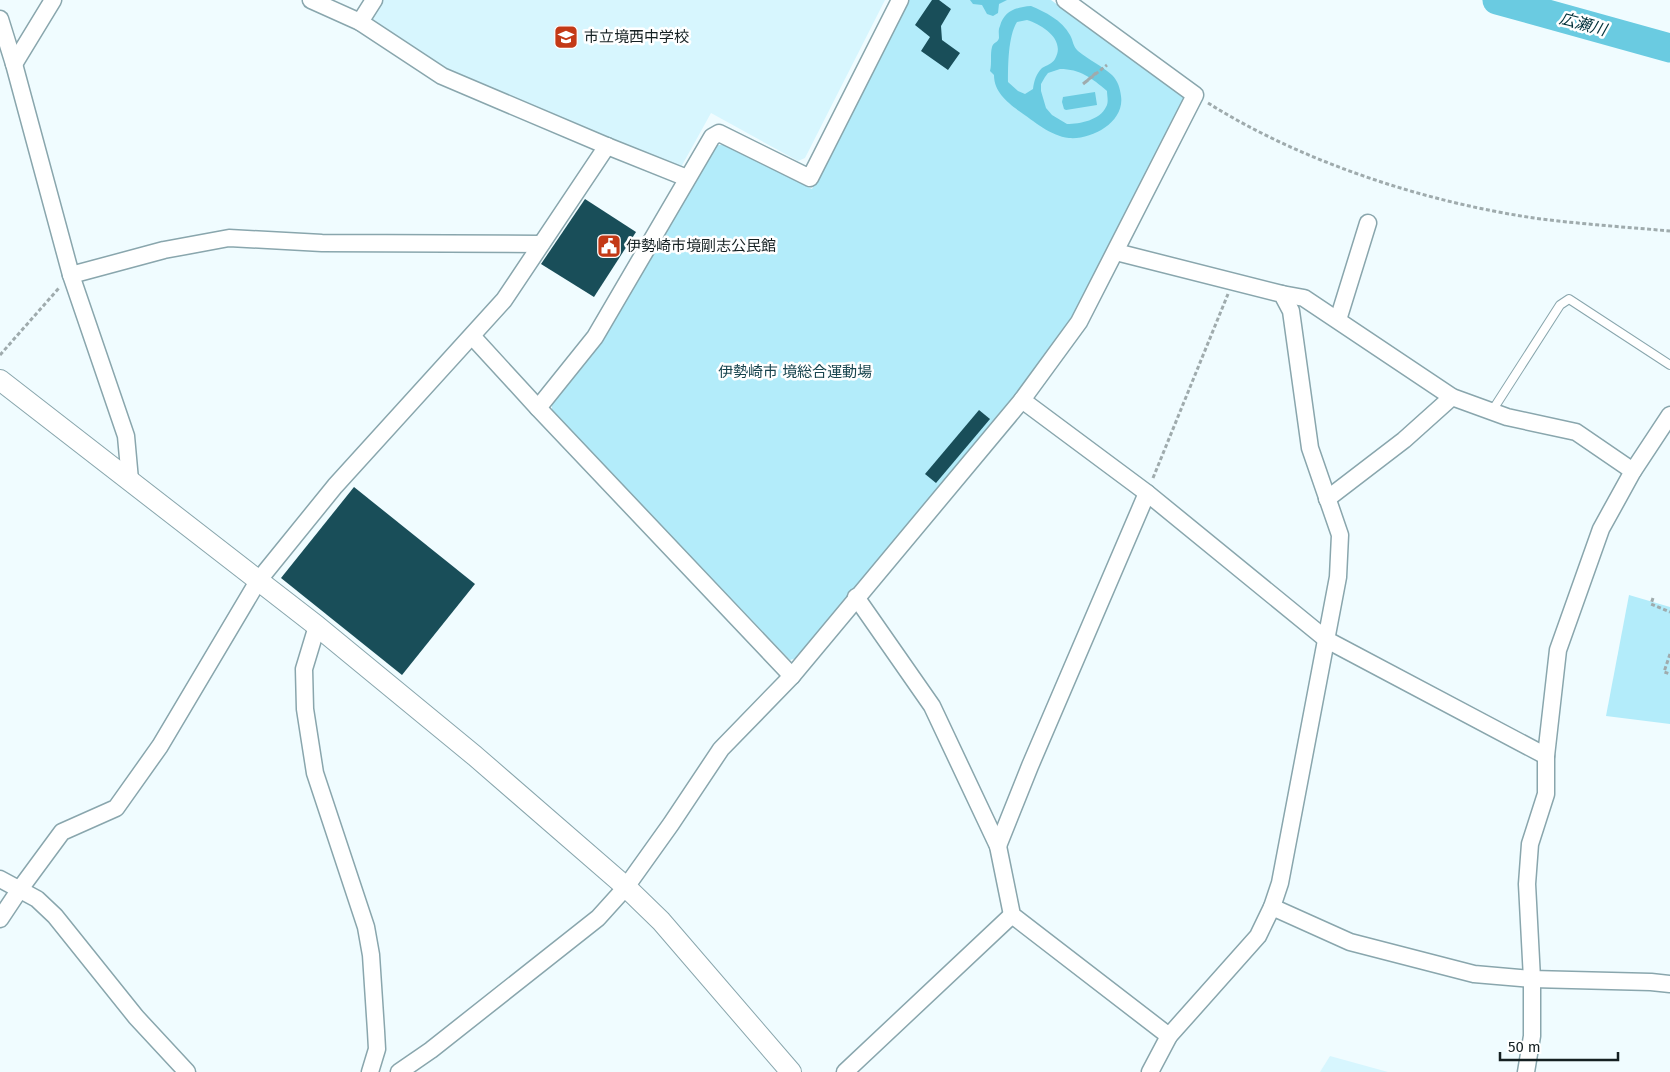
<svg xmlns="http://www.w3.org/2000/svg" width="1670" height="1072" viewBox="0 0 1670 1072" font-family="'Fira Sans','Noto Sans JP',sans-serif">
<rect width="100%" height="100%" fill="#f0fcff"/>
<g fill="#d7f6fe">
<polygon points="381,0 885,0 805,158 798,161 711,113 680,169 445,69 370,23 371,16"/>
<polygon points="1330,1056 1388,1072 1320,1072"/>
</g>
<g fill="#b3ecfa">
<polygon points="909,0 1051,0 1174,89 1183,93 1184,99 1090,291 1058,342 797,658 790,660 552,413 552,402 717,145 725,145 812,189"/>
<polygon points="1629,595 1670,607 1670,724 1606,716"/>
</g>
<g fill="#6acbe1" fill-rule="evenodd">
<polygon points="970,0 1007,0 999,4 998,13 993,16 987,14 982,5 973,4"/>
<path d="M1031,6C1045,12 1062,20 1070,35C1073,40 1073,47 1078,51C1089,60 1102,66 1112,75C1118,81 1120,88 1121,96C1125,122 1092,140 1069,138C1050,136 1034,121 1019,111C1007,102 994,92 994,75L990,71C992,63 990,54 992,47C993,42 998,43 999,38C999,34 998,30 1000,26C1004,11 1016,7 1031,6ZM1027,20C1043,25 1066,40 1055,59C1052,64 1047,65 1042,68C1036,74 1034,81 1033,89L1025,94L1018,91L1008,82C1008,66 1008,36 1017,22ZM1060,69C1080,69 1092,78 1107,91C1107,96 1109,102 1106,107C1100,120 1080,124 1067,124L1052,115L1046,108L1041,91V84L1045,77L1048,73Z"/>
<polygon points="1095,92 1097,105 1066,110 1064,109 1062,102 1063,97"/>
</g>
<g fill="none" stroke-linecap="round" stroke-linejoin="round">
<polyline stroke="#6acbe1" stroke-width="29" points="1497,0 1670,48"/>
</g>
<g fill="#194e59">
<polygon points="932,0 939,0 951,9 941,26 942,40 960,53 948,70 921,51 930,37 915,25"/>
<polygon points="585,199 636,232 594,297 541,264"/>
<polygon points="979,410 990,419 936,483 925,474"/>
<polygon points="354,487 475,584 402,675 281,578"/>
</g>
<g fill="none" stroke-linecap="round" stroke-linejoin="round">
<g stroke="#89a6ad" stroke-width="10">
<polyline id="service" points="1492,411 1560,305 1569,299 1670,365"/>
</g>
<g stroke="#89a6ad" stroke-width="19">
<g id="minor">
<polyline points="311,0 360,22 442,76 607,146 687,178"/>
<polyline points="0,19 14,64 71,275 126,436 130,480"/>
<polyline points="360,22 374,0"/>
<polyline points="14,64 53,0"/>
<polyline points="1116,252 1282,294 1291,311 1310,448 1340,535 1338,577 1280,883 1272,907 1258,936 1169,1036 1150,1072"/>
<polyline points="71,275 164,250 229,238 322,243 541,244"/>
<polyline points="1282,294 1304,298 1452,397 1507,417 1576,432 1633,471"/>
<polyline points="1338,320 1368,223"/>
<polyline points="472,336 538,408 792,676"/>
<polyline points="1022,400 1147,493 1327,640 1546,756"/>
<polyline points="538,408 595,337 712,137 719,133 810,178 900,0"/>
<polyline points="1327,499 1404,440 1452,397"/>
<polyline points="856,597 932,706 998,846 1012,915 1169,1036"/>
<polyline points="317,626 304,669 305,709 315,773 366,927 371,955 376,1031 377,1049 370,1072"/>
<polyline points="998,846 1030,766 1147,493"/>
<polyline points="0,879 37,899 55,916 136,1017 187,1072"/>
<polyline points="1272,907 1350,942 1474,974 1532,979 1651,982 1670,984"/>
<polyline points="0,919 20,889 62,832 116,808 160,746 258,581 335,486 504,300 607,146"/>
<polyline points="399,1072 431,1050 598,918 626,887 671,824 721,749 792,676 1022,400 1079,322 1195,95 1065,0"/>
<polyline points="845,1072 1012,915"/>
<polyline points="1526,1072 1532,1036 1532,979 1527,884 1530,844 1546,794 1546,756 1558,650 1601,529 1633,471 1670,415"/>
</g>
</g>
<g stroke="#89a6ad" stroke-width="22">
<polyline id="tertiary" points="0,380 317,626 475,756 626,887 661,921 791,1072"/>
</g>
<g stroke="#9fabad" stroke-width="3" stroke-dasharray="4 2.5" stroke-linecap="butt">
<polyline points="1096,73 1083,84 1107,65"/>
<path d="M1208,103C1302,162 1425,202 1534,218C1579,224 1625,227 1670,231"/>
<polyline points="0,355 59,288"/>
<polyline points="1153,478 1228,294"/>
<polyline points="1653,598 1651,604 1670,612"/>
<polyline points="1670,654 1664,672 1670,674"/>
</g>
<use href="#service" stroke="#fff" stroke-width="8"/>
<use href="#minor" stroke="#fff" stroke-width="16"/>
<use href="#tertiary" stroke="#fff" stroke-width="20"/>
</g>
<defs>
<g id="school-square" transform="scale(1.25)"><rect x="-9" y="-9" width="18" height="18" rx="4" fill="#c33916" stroke="#fff"/><path d="M0-5L7-2L0 1L-7-2ZM-4 1L0 2.5L4 1V4Q0 6-4 4Z" fill="#fff"/></g>
<g id="civic-square" transform="scale(1.25)"><rect x="-9" y="-9" width="18" height="18" rx="4" fill="#c33916" stroke="#fff"/><path d="M-.6-6.5H3V-4.5H.6V-3L4-1V1h2V6H-6V1h2V-1L-.6-3ZM-1.2 2.5V6h2.4V2.5Z" fill="#fff"/></g>
</defs>
<g fill-rule="evenodd">
<use href="#school-square" x="566" y="37"/>
<use href="#civic-square" x="609" y="246"/>
</g>
<g text-anchor="middle" dominant-baseline="central" stroke-width="5" stroke-linejoin="round" paint-order="stroke">
<g font-size="15" fill="#152022" stroke="#fff" text-anchor="start">
<text x="584" y="37">市立境西中学校</text>
<text x="626" y="246">伊勢崎市境剛志公民館</text>
</g>
<g font-size="15" fill="#18444e" stroke="#fff">
<text x="795" y="372">伊勢崎市 境総合運動場</text>
</g>
<g font-size="16" font-style="italic" fill="#00313a" stroke="#fff">
<text transform="translate(1583 24) rotate(15)">広瀬川</text>
</g>
</g>
<path d="M1500 1052v8h118v-8" fill="none" stroke="#152022" stroke-width="2.5"/>
<text x="1508" y="1052" font-size="15" fill="#152022" stroke="#ffffff" stroke-width="4" paint-order="stroke">50 m</text>
</svg>
